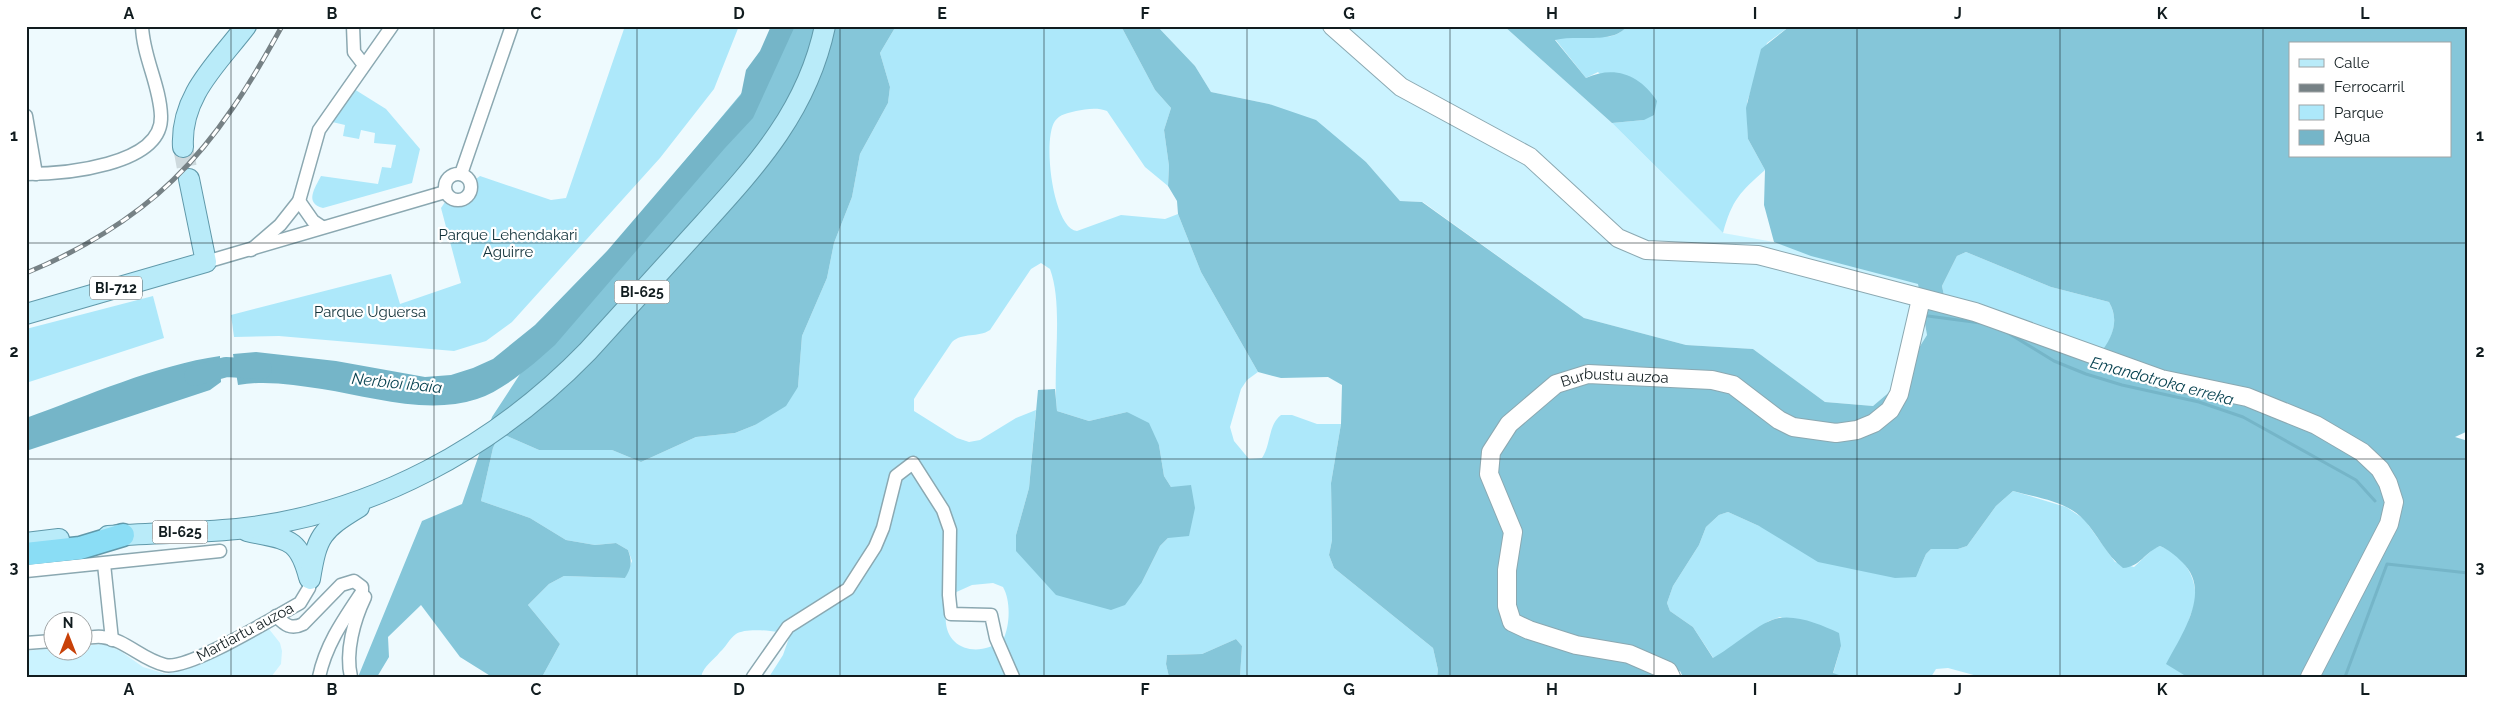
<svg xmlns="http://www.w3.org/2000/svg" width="2494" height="703" viewBox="0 0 2494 703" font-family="Raleway,sans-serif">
<rect width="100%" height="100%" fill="#eefafe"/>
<g fill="#cbf3ff">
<polygon points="1157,26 1504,26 1612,123 1723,233 1774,242 1918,283 1927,335 1893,389 1873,406 1825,402 1753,349 1686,345 1584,318 1423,202 1400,201 1366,162 1269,104 1211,92 1195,66"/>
<polygon points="269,629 280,643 282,651 281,664 271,677 26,677 26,651 52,648 52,650 82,650 83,646 103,644 119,650 143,667 166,674 199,665"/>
</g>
<g fill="#ade8fa" fill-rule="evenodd">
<path d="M625,26H739L714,89L660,158L512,322L486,341L454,351L279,336L234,337L231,315L391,274L400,304L461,283L441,208L445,202L458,207C472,205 480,194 476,179L480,176L551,200L566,198Z"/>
<path d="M896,26H1121L1155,90L1171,108L1164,130L1169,166L1168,186L1145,167L1107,111C1097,107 1086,109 1076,111C1068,113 1060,114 1055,121C1042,139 1053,229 1077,231L1121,215L1165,219L1178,214L1201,272L1258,372L1247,380L1241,389L1230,427L1234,441L1249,459L1262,458C1271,445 1268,425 1281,415H1292L1317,424H1341L1331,483L1332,540L1329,555L1334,568L1433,648L1438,670L1437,677H1240L1242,646L1236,639L1202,654L1167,655L1166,664L1169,677H769L783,655L790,635C779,631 746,627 736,634C729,639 726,647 720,652C713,661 704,665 701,677H542L560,644L528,605L549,584L564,576L625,578L632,561L628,550L616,543L595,545L566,540L530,518L481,501L493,448L500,433L539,450H612L641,462L696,437L735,433L755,425L798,387L802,336L827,278L834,243L852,197L860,154L888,103L890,87L880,53ZM1041,263L1050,269C1064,307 1052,368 1057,411L1089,421L1127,412L1159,445L1164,476L1171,487L1168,538L1160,546L1142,582L1016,535L1029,488L1036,410L1016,418L980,440L969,442L957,438L914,411V399L919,391L952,342C963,332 978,338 990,330L1031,269ZM993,583L1003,587C1011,601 1010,626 1003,640C977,659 942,649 946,613C946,607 950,600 952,594L972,585Z"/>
<path d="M1627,26H1790L1767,43L1747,102L1748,139L1765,170C1740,192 1732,200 1723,233L1612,123L1644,120L1598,72L1586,78L1555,39C1562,38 1571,36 1578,36C1596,36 1614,42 1627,26Z"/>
<path d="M354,89L386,109L420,149L412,183L323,208C304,203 315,188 321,176L378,184L382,167L391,168L396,145L374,143L375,133L361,130L359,139L343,136L345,125L328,121Z"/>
<path d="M1966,252L2051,287L2109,302C2120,321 2112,338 2101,354L1945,300L1942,286L1957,256Z"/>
<polygon points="153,296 164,338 26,383 26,329"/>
<path d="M2013,491L2066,507L2084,519L2115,562L2134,567L2153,549L2160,546C2183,555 2198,577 2195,602C2194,609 2189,616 2188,624C2185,641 2185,658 2184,675L2206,677H1981L1948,668L1936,669L1931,677H1845L1833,674L1841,646L1780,617L1769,621L1714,659L1693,627L1670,611L1667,603L1673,586L1699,545L1706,527L1719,515L1728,512L1759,526L1919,570L1926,554L1931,549H1958L1967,546L1996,506Z"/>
</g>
<g fill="#85c6d9" fill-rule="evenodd">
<path d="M773,26L821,28L824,26H896L880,53L890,87L888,103L860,154L852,197L834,243L827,278L802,336L798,387L786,406L755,425L735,433L696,437L641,462L612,450H539L500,433L493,448L481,501L530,518L566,540L595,545L616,543L628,550C632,561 632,567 625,578L564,576L549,584L528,605L560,644L542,677H492L460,657L421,605L388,637L389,657L377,677H358L422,521L462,504L492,417L567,302L770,59Z"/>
<path d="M1121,26H1157L1195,66L1211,92L1269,104L1316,120L1366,162L1400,201L1422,202L1584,318L1686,345L1753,349L1825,402L1873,406L1893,389L1927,335L1918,284L1811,256L1774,242L1764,205L1765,170L1748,139L1746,108L1761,49L1790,26H2468V431L2455,437L2468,441V677L2184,675L2166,664C2181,635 2213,591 2182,562C2175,555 2169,550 2160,546C2145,552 2140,567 2123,568C2106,555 2098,535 2084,520C2067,501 2037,498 2013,491L1996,506L1967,546L1958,549H1931L1926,554L1916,577L1895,578L1818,562L1759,526L1728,512L1719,515L1706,527L1699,545L1673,586L1667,603L1670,611L1693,627L1713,658C1730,649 1762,620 1779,618C1799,615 1822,625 1839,633L1841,646L1833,673L1845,677H1683L1680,671L1666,677H1437L1438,670L1433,648L1334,568L1329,555L1332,540L1331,483L1341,424L1342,385L1328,377L1281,378L1258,372L1201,272L1178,214L1177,201L1168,186L1169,166L1164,130L1171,108L1155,90ZM2290,44H2450V156H2290ZM1966,252L2051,287L2109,302C2120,321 2112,338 2100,354L1945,300L1942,286L1957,256Z"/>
<path d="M1504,26H1627C1613,45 1578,34 1555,40L1586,78C1615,65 1640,75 1657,101L1654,115L1644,120L1612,123Z"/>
<polygon points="1055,389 1057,411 1089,421 1127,412 1149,423 1159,445 1164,476 1171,487 1191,485 1195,508 1189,536 1168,538 1160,546 1142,582 1125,605 1111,610 1056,595 1016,551 1016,535 1029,488 1038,390"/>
<polygon points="1236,639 1242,646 1240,677 1169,677 1166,664 1167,655 1202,654"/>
</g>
<g fill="#75b5c8">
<path d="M771,26H795L753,118L725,148L555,345C534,364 504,390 477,399C428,415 372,397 322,389C296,385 265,380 238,385L233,354L256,352L336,361L425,377L451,375L473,368L493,359L535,325L607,251L741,95L746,70L760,51Z"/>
<path d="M220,356L221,382L210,390L26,451V418C87,396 156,365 220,356Z"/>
</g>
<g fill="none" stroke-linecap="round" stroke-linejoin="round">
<g stroke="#75b5c8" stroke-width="3">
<polyline points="1928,316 1981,323"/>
<polyline points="2008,333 2054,361 2086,374 2122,385 2199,402 2243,417 2356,480 2375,501"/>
<polyline points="2345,677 2387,564 2468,573"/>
</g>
<polyline stroke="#75b5c8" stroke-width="20" points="194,376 226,367 262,369"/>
<polyline stroke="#cdd9dd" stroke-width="20" stroke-dasharray="20 10" stroke-linecap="butt" points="183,147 189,179"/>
<g stroke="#8ba8b1" stroke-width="15">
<g id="street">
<polyline points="353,26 354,52 364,65"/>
<polyline points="26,116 36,174"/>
<circle cx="458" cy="187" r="13"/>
<path d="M26,174C62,174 163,166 161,116C160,85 143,57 142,26"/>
<polyline points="461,174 512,26"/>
<polyline points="299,201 313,221 322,227"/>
<polyline points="251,250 280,225 299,201 319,130 392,26"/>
<polyline points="206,262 445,192"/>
<polyline points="104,564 112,640"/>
<polyline points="26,571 220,551"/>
<path d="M276,616C285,625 291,630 303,624L341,585L354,581L362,587V592C344,619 326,644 319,677"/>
<path d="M82,638C89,638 96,636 102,637C125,639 142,660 165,665C188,671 276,616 300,603L309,588L310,579"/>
<polyline points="26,643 52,641"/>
<path d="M351,677C345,652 354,620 365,597"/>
<polyline points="753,677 788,627 848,589 875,547 883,528 896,476 913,463 943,510 950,530 949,595 951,614 991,615 996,638 1013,677"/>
</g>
</g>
<g stroke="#8ba8b1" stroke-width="20">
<g id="secondary">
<polyline points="1332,26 1401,87 1530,157 1618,238 1646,250 1758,255 1975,312 2161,379 2247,397 2316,425 2362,452 2380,469 2388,483 2394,502 2389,524 2310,677"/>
<path id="s1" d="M1671,677L1668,671L1629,654L1576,645L1529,630L1512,622L1507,606V570L1513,532L1489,474L1491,452L1509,424L1556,384L1588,374L1712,380L1733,385L1779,420L1793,427L1836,433L1857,430L1874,423L1890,410L1899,394L1921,299"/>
</g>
</g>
<g stroke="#6099aa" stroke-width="22">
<g id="primary">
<path d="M183,147C180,96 217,64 246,26"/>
<polyline points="26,314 206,262 189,179"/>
<path d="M247,531C285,540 298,535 309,577"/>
<path d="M108,536C151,533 194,533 237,529C371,515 495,447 588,351C624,311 661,271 698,230C755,167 807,112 825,26"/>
<polyline points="26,543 59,539"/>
<path d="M310,579C317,536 321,530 359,507"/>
</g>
</g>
<g stroke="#6099aa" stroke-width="25">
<polyline id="highway" points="26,554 80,548 123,535"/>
</g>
<use href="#street" stroke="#fff" stroke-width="12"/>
<use href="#secondary" stroke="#fff" stroke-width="18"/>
<use href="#primary" stroke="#b9ebf9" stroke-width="20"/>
<use href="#highway" stroke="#8addf5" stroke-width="22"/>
<g stroke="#768185" stroke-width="5">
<path id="rail" d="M26,273C78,252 133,219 173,180C218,137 252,81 282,26"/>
</g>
<use href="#rail" stroke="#fff" stroke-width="3" stroke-dasharray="9" stroke-linecap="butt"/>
</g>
<path fill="none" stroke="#111c1f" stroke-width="1" stroke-opacity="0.55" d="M231,26V677M434,26V677M637,26V677M840,26V677M1044,26V677M1247,26V677M1450,26V677M1654,26V677M1857,26V677M2060,26V677M2263,26V677M26,243H2468M26,459H2468"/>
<g text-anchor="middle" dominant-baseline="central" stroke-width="4.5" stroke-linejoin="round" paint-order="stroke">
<g fill="#fff" stroke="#586062" stroke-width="1">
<rect x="90" y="276.5" width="52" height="23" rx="4"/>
<rect x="614.5" y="280.5" width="55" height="23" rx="4"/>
<rect x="152.5" y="520.5" width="55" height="23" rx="4"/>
</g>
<g font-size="14" font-weight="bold" fill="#111c1f">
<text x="116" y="288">BI-712</text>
<text x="642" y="292">BI-625</text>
<text x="180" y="532">BI-625</text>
</g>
<g font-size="15" fill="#12323a" stroke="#fff">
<text x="508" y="235">Parque Lehendakari<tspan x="508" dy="17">Aguirre</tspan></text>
<text x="370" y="312">Parque Uguersa</text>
</g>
<g font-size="15" fill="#111c1f" stroke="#fff">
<text stroke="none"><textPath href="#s1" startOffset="502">Burbustu auzoa</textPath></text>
<text transform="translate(245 632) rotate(-28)">Martiartu auzoa</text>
</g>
<g font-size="16" font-style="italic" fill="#0b4553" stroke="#fff">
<text transform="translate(2162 381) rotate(15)">Emandotroka erreka</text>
<text transform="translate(397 383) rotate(6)">Nerbioi ibaia</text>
</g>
</g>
<rect width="2494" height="703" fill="none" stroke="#ffffff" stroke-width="55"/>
<rect x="2289" y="42" width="162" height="115" fill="#ffffff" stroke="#a0a4a5"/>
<rect x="2299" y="59" width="25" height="8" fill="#b9ebf9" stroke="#a0a4a5"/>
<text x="2334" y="68" font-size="15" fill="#111c1f">Calle</text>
<rect x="2299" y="84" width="25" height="8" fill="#768185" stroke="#a0a4a5"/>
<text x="2334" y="92" font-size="15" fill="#111c1f">Ferrocarril</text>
<rect x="2299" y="105" width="25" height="15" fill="#ade8fa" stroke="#a0a4a5"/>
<text x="2334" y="118" font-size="15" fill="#111c1f">Parque</text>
<rect x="2299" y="130" width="25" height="15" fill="#75b5c8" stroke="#a0a4a5"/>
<text x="2334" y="142" font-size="15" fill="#111c1f">Agua</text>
<g transform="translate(68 636)"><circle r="24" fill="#ffffff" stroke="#a0a4a5"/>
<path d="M0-4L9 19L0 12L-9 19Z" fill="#c84108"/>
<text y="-8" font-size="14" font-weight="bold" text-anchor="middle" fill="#111c1f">N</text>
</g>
<rect x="28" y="28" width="2438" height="648" fill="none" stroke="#111c1f" stroke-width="2"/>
<g font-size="16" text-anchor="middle" font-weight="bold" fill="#111c1f">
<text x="129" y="19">A</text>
<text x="332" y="19">B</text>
<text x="536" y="19">C</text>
<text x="739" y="19">D</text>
<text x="942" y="19">E</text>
<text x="1145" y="19">F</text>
<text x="1349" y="19">G</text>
<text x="1552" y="19">H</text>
<text x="1755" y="19">I</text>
<text x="1958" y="19">J</text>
<text x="2162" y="19">K</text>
<text x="2365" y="19">L</text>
<text x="14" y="141">1</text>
<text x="2480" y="141">1</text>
<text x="14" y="357">2</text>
<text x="2480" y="357">2</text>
<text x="14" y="573">3</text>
<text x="2480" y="573">3</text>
<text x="129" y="695">A</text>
<text x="332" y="695">B</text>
<text x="536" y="695">C</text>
<text x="739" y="695">D</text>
<text x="942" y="695">E</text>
<text x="1145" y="695">F</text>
<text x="1349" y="695">G</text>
<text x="1552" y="695">H</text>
<text x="1755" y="695">I</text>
<text x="1958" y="695">J</text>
<text x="2162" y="695">K</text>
<text x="2365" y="695">L</text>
</g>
</svg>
